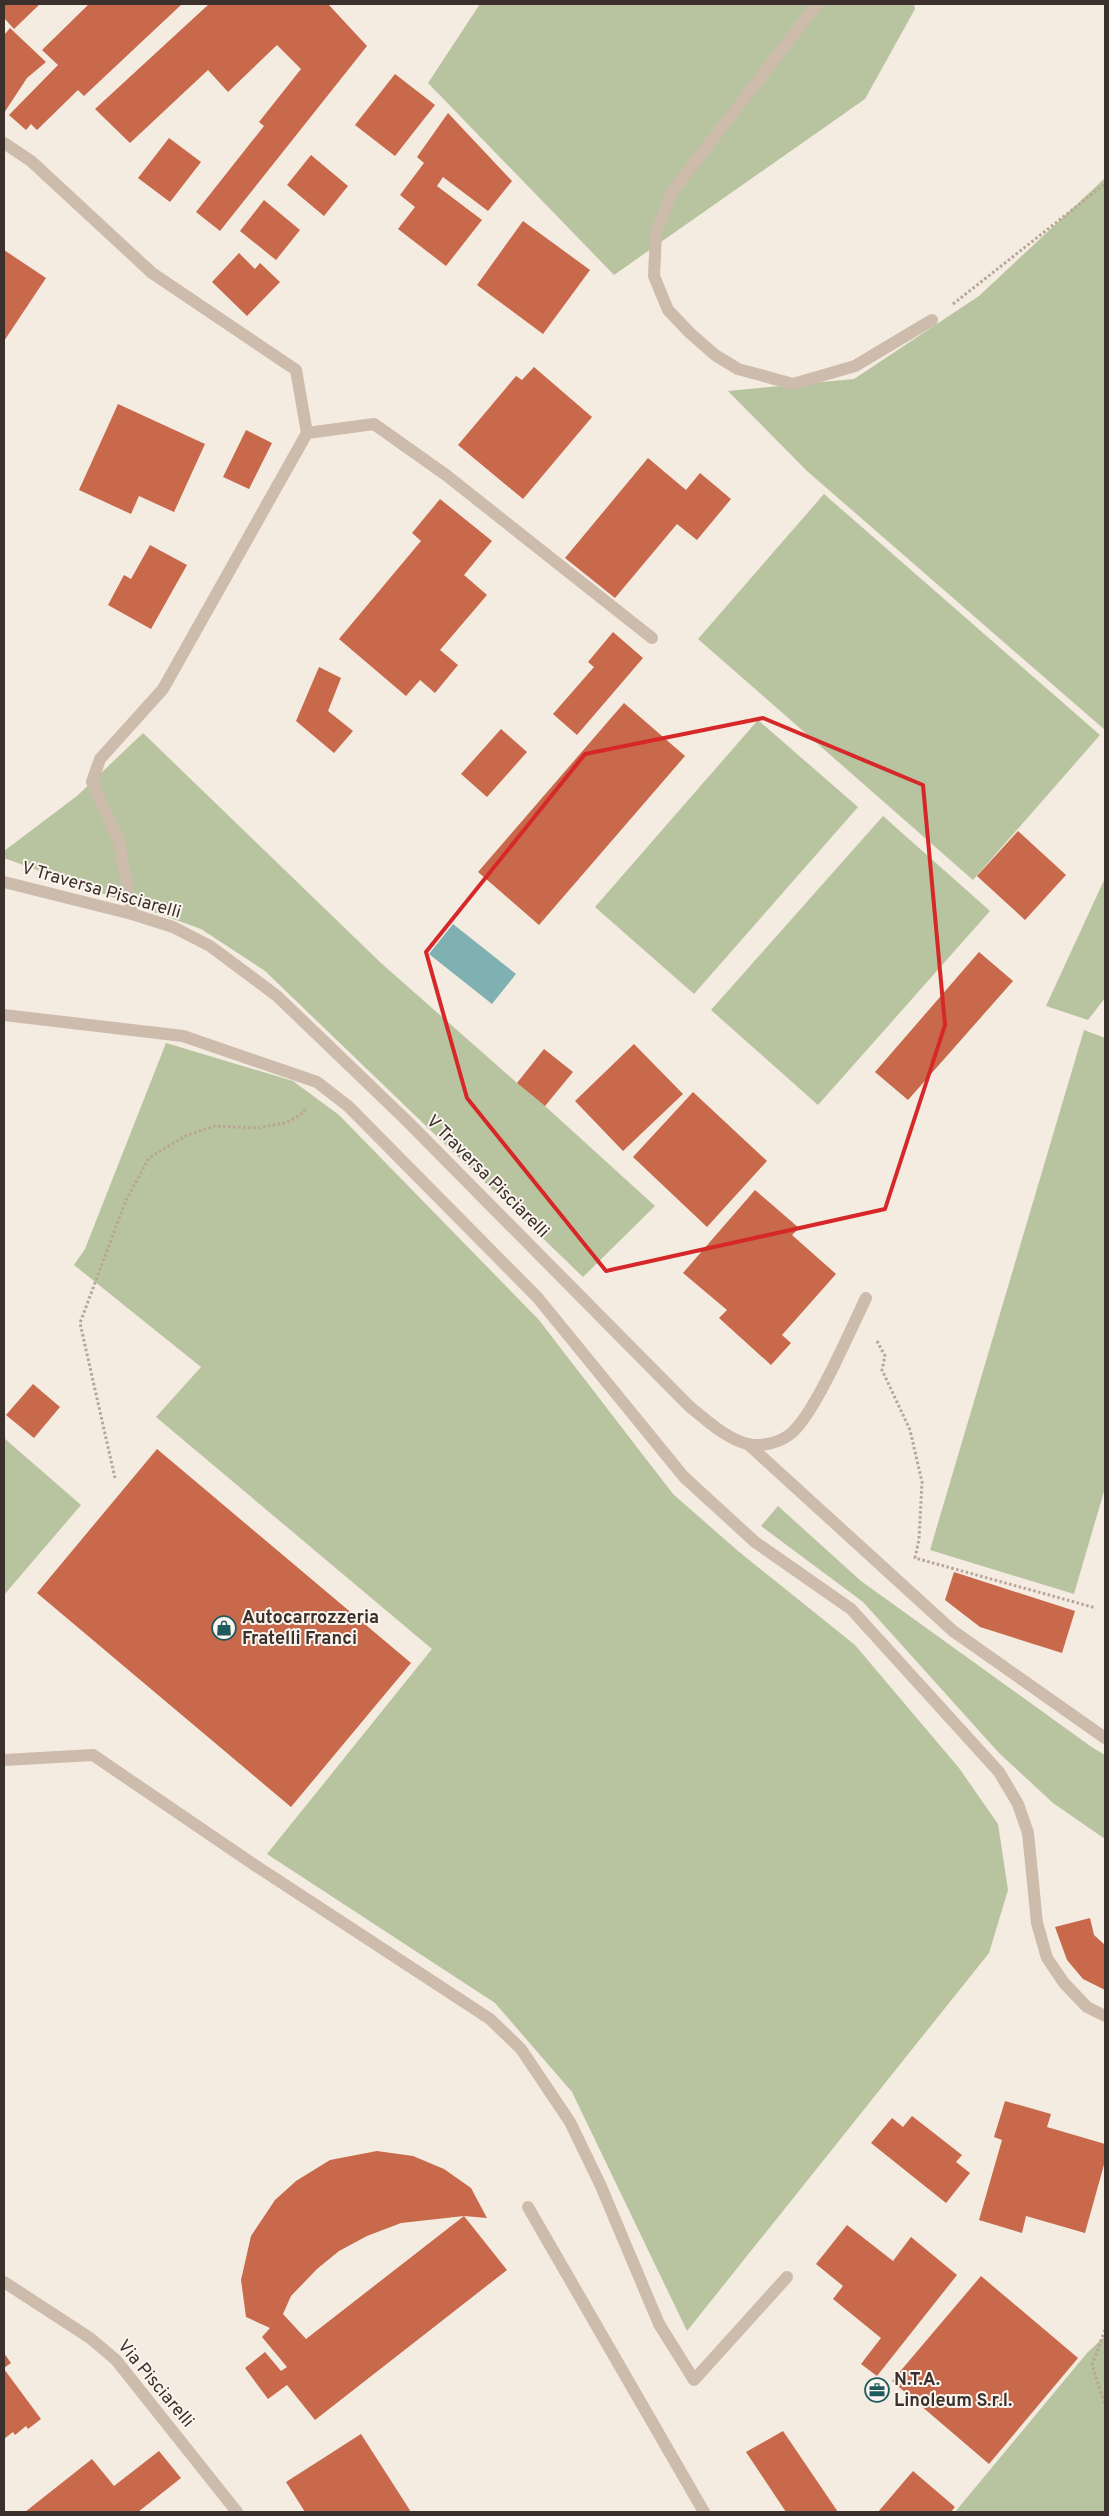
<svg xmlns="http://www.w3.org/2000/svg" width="1109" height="2516" viewBox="0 0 1109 2516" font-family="Overpass,sans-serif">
<rect width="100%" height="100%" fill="#f4ebe1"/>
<g fill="#b8c4a0">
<polygon points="480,4 914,4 915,9 865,99 614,275 428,83"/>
<polygon points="1105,178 1105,730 807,471 728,391 854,379 979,296"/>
<polygon points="824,494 1100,735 973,880 698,639"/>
<polygon points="758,720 858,807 694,994 595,907"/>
<polygon points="143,733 381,963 517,1083 545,1106 655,1206 583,1277 265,971 201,929 4,858 4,851 77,796"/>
<polygon points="883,816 990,911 818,1105 711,1010"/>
<polygon points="1105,878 1105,998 1088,1020 1046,1006"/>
<polygon points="1084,1030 1105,1038 1105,1488 1074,1594 930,1550"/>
<polygon points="166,1043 293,1081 339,1115 539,1320 673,1494 738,1551 855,1645 959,1768 998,1824 1008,1890 989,1953 687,2331 572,2092 495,2003 267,1854 432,1649 156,1417 201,1367 74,1265 85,1249"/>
<polygon points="4,1438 81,1505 4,1595"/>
<polygon points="778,1506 861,1581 1093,1748 1105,1755 1105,1839 1053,1803 999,1753 863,1602 761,1526"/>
<polygon points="1105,2336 1105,2512 955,2512 1087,2353"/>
</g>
<polygon fill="#7fb0b2" points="453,924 516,974 492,1004 429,954"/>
<g fill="#c8694b" fill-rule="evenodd">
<polygon points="4,4 40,4 14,29 4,18"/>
<polygon points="89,4 182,4 84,96 78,90 37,130 31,124 26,130 9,115 58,65 42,50"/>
<polygon points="209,4 328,4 367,46 220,231 196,212 264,126 259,122 301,69 277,45 228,92 208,70 130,143 95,109"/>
<polygon points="10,28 46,62 27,78 4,113 4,35"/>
<polygon points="395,74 435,105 395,156 355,125"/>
<polygon points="448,113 512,181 488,211 443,177 437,186 482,220 446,266 398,229 415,207 400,195 424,163 417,157"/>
<polygon points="169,138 201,162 170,202 138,178"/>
<polygon points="311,155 348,186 324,216 287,185"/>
<polygon points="264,200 300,230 276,260 240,231"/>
<polygon points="523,221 590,270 543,334 477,285"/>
<polygon points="4,250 46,278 4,341"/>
<polygon points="239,253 255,269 260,263 280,282 247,316 212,282"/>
<polygon points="534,367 592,417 523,499 458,445 516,376 522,380"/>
<polygon points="118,404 205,444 174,512 139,496 131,514 79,490"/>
<polygon points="246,430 272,443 249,489 223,477"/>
<polygon points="648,458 686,490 700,473 731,499 697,540 677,524 615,598 565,558"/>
<polygon points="440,499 492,541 464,575 487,595 440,650 458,665 435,693 420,680 406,696 339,639 421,541 412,533"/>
<polygon points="150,545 187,565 151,629 108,605 124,575 131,579"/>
<polygon points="613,632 643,658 577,735 553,714 594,667 588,662"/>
<polygon points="319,667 341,678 328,711 353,731 334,753 296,721"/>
<polygon points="624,703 685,756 539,925 478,872"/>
<polygon points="501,729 527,752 487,797 461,774"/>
<polygon points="1018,831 1066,875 1025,920 977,876"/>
<polygon points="979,952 1013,981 908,1100 875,1072"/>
<polygon points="634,1044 683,1094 623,1151 575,1101"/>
<polygon points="544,1049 573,1072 545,1106 517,1083"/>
<polygon points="693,1092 767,1161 707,1227 633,1157"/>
<polygon points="755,1190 799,1228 792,1235 836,1274 782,1335 791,1343 771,1365 719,1318 727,1310 683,1273"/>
<polygon points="33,1384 60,1407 34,1438 6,1415"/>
<polygon points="157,1449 411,1663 291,1807 37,1593"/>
<polygon points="954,1572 1075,1611 1062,1653 980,1627 945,1600"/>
<polygon points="1090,1918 1094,1935 1105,1945 1105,1990 1083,1979 1067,1960 1055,1927"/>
<polygon points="1005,2101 1051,2114 1047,2127 1105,2144 1105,2161 1085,2233 1026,2216 1022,2233 979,2220 1002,2140 994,2137"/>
<polygon points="912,2116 962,2155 956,2162 970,2173 946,2203 871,2143 892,2118 903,2127"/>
<path d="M377,2151L413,2156L444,2169L471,2188L487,2218L464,2216L507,2270L315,2420L287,2385L268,2399L245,2368L265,2352L281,2371L287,2367L262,2337L270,2328L246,2317L241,2280L251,2236L275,2200L296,2181L330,2160ZM464,2216L306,2339L283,2314L291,2296L317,2269L339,2251L367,2236L401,2223Z"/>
<polygon points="847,2225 893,2261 911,2237 957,2275 877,2376 861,2364 881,2338 833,2299 843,2286 816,2264"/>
<polygon points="981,2276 1078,2358 989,2464 892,2381"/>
<polygon points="4,2353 11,2363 4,2368"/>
<polygon points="4,2369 41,2419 28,2429 26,2426 15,2435 13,2432 4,2439"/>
<polygon points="783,2431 838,2512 786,2512 746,2452"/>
<polygon points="361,2434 411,2512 305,2512 286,2482"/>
<polygon points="159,2451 181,2478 138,2512 25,2512 92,2459 114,2486"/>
<polygon points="913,2471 955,2507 951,2512 878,2512"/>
</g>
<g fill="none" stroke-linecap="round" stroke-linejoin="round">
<g stroke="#b9a596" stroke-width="3" stroke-dasharray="2.5 2.5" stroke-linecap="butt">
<polyline points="953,304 1105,184"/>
<polyline points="877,1341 885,1356 882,1370 910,1430 922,1482 919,1539 915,1558 1096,1608"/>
<polyline points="115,1478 80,1323 126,1200 149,1158 187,1135 215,1126 257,1128 286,1123 303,1113 306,1107"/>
<polyline points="1105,2330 1092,2365 1105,2405"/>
</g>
<g stroke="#cdbbac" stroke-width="12">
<polyline points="817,4 672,192 656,233 654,276 668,310 690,333 715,355 738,369 793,384 855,366 932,320"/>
<polyline points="4,143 31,161 152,273 296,370 307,433 374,424 446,475 652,638"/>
<polyline points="132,914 119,842 92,782 100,759 163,689 307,433"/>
<polyline points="748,1444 953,1631 1105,1738"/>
<polyline points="528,2207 704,2512"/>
</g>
<g stroke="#cdbbac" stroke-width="12">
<path d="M4,882L132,914L173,927L210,946L277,996L406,1120L690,1407C707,1420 726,1439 748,1444C761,1447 778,1443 789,1435C814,1417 850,1330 866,1298"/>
<polyline points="4,1015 183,1036 317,1082 348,1106 537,1297 684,1477 755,1542 851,1609 999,1772 1018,1804 1028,1833 1037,1923 1047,1958 1064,1983 1087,2007 1105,2016"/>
<polyline points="4,1760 93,1755 256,1866 490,2019 521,2049 570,2122 600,2184 659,2324 694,2380 787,2277"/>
<polyline points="4,2282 90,2338 116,2360 237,2512"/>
</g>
</g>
<path fill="none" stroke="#d62828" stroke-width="4" stroke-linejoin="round" d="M763,718L923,785L945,1025L885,1209L606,1271L467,1098L426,952L585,754Z"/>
<defs>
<g id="shop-ring" transform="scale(1.25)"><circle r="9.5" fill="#fbf5ee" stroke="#1f5a5e" stroke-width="1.5"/><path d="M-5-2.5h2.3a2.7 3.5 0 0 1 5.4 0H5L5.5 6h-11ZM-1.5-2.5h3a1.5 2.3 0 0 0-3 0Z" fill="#1f5a5e"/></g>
<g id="office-ring" transform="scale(1.25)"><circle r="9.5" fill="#fbf5ee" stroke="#1f5a5e" stroke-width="1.5"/><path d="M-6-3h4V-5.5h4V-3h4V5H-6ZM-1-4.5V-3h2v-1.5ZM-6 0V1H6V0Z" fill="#1f5a5e"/></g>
</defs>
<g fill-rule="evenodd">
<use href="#shop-ring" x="224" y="1628"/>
<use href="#office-ring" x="877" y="2390"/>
</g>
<g text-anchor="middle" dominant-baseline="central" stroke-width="4" stroke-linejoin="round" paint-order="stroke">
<g font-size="18" fill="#3b302b" stroke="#fbf5ee">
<text transform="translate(101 891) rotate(16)">V Traversa Pisciarelli</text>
<text transform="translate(487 1177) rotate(45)">V Traversa Pisciarelli</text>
<text transform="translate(155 2384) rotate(50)">Via Pisciarelli</text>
</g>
<g font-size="18" font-weight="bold" fill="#3b302b" stroke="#fbf5ee" text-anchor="start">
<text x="242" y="1618">Autocarrozzeria<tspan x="242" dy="21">Fratelli Franci</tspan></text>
<text x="894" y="2380">N.T.A.<tspan x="894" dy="21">Linoleum S.r.l.</tspan></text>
</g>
</g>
<rect width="1109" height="2516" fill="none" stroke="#3b302b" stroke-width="10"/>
</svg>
